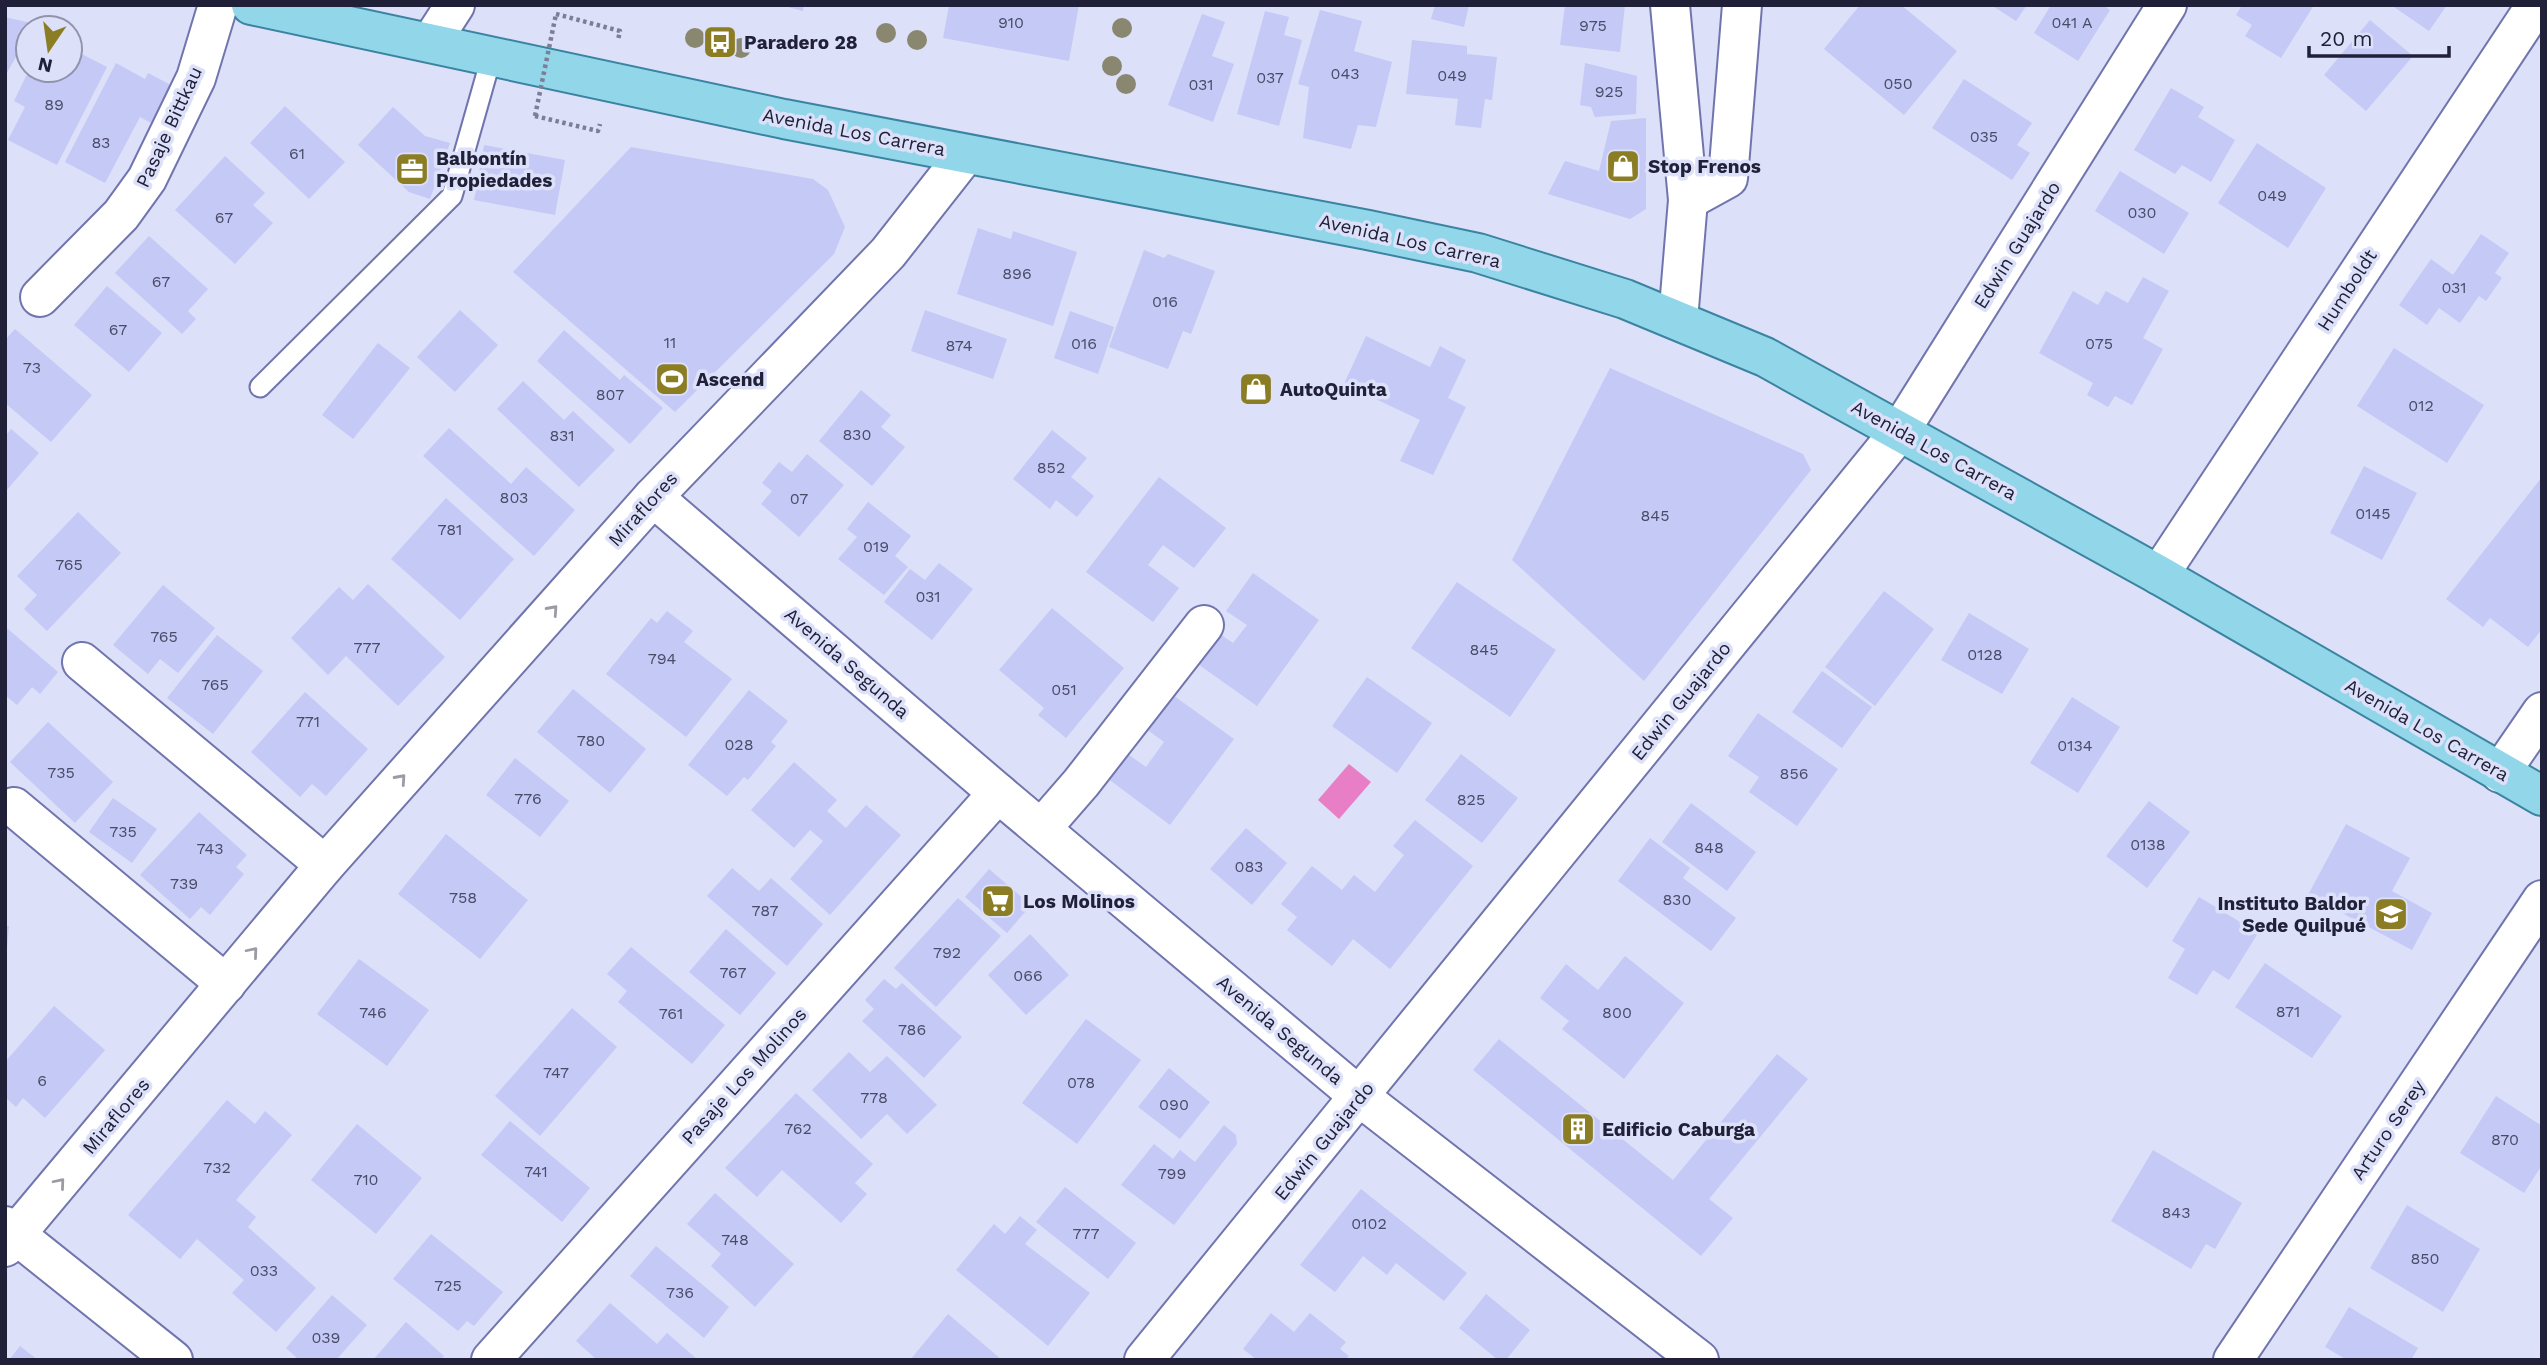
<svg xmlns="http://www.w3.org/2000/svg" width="2547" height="1365" viewBox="0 0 2547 1365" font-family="'Work Sans',sans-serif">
<rect width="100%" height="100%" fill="#dde0f9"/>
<polygon fill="#e77ec6" points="1349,764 1371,782 1339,819 1318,800"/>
<g fill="#c5c9f6">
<polygon points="780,5 804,5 803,11"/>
<polygon points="949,5 1079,5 1069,61 943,38"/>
<polygon points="1435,5 1469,5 1464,27 1431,19"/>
<polygon points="1565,5 1625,5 1620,52 1560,45"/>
<polygon points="1860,5 1901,5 1957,51 1904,115 1824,49"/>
<polygon points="1991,5 2027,5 2016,21"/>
<polygon points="2051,5 2103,5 2110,10 2078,61 2034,33"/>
<polygon points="2242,5 2314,5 2281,58 2245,36 2252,25 2236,15"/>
<polygon points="2391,5 2447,5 2429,31"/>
<polygon points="1320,10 1362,21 1354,51 1392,62 1376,127 1358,125 1351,149 1303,138 1309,87 1298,84"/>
<polygon points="1265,11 1289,17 1284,35 1302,40 1279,126 1237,114"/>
<polygon points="1202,14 1225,22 1212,56 1234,64 1213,122 1168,105"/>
<polygon points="5,17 35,24 32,28 28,28 28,36 5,76"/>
<polygon points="2370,20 2413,56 2366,111 2324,75"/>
<polygon points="1412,40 1467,46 1467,54 1497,57 1492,100 1485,99 1481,128 1455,125 1458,99 1406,94"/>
<polygon points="70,48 107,67 57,165 8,140 25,107 14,101 29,70 70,70"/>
<polygon points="116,63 145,79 148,73 171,85 151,123 140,117 105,183 65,162"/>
<polygon points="1585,63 1637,76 1636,114 1595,117 1591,107 1580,105"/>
<polygon points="1964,79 2032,123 2017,145 2030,153 2012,180 1932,128"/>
<polygon points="2171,88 2204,107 2198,117 2235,140 2211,182 2182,165 2175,174 2134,150"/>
<polygon points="285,106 345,162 309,199 250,143"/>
<polygon points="393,107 425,136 450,143 430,199 409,192 358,145"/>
<polygon points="1646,118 1646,209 1630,219 1548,194 1565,161 1599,171 1611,121"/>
<polygon points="2257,143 2326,188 2288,248 2218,203"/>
<polygon points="484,145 565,160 555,215 474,200"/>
<polygon points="631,147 813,179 828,190 845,227 834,254 675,412 513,272"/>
<polygon points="225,156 265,193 253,205 273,223 235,264 175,210"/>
<polygon points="2120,171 2189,213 2164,254 2095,211"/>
<polygon points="978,228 1011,239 1013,231 1077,252 1053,326 957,294"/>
<polygon points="2481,234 2509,253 2495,273 2502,278 2486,301 2479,296 2460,323 2439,308 2427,325 2399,305 2431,259 2453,275"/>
<polygon points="149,236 208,289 188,311 196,319 182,334 115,273"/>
<polygon points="1144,250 1164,258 1168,254 1215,271 1191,334 1183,331 1168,369 1109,347"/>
<polygon points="2143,277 2169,291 2143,338 2163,349 2132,405 2115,396 2108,407 2087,395 2093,383 2039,353 2073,291 2098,305 2106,291 2128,303"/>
<polygon points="107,286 162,333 129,372 74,325"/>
<polygon points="460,310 498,345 455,392 417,357"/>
<polygon points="925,310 1007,339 993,379 911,351"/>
<polygon points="1070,311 1114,327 1098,374 1054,358"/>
<polygon points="15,329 92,395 51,442 5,403 5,340"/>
<polygon points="564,330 620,380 624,375 663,408 630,444 537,361"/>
<polygon points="1366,336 1430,367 1440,346 1466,360 1448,398 1466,407 1433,475 1400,461 1420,420 1344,384"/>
<polygon points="378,343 410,368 353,439 322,415"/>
<polygon points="2394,348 2484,405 2447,463 2357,406"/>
<polygon points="1610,368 1803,454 1811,470 1644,681 1512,560"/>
<polygon points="523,381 564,420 573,411 615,450 579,487 497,409"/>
<polygon points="861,390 891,415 881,427 905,447 872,486 819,441"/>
<polygon points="449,428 511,484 526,467 575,510 534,556 423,456"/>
<polygon points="11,429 39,453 5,492 5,436"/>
<polygon points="1052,430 1087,458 1071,477 1094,496 1077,517 1056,500 1050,509 1013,479"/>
<polygon points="807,454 844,485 799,537 761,504 772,491 762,483 779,462 792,472"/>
<polygon points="2364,466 2417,493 2382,560 2330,533"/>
<polygon points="1159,477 1226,528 1194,568 1163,545 1148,565 1179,588 1153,622 1086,572"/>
<polygon points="2542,477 2542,629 2528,647 2490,618 2483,627 2446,599"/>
<polygon points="446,498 514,559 460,620 391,559"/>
<polygon points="868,502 911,536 895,556 908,567 884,595 838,559 857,537 847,529"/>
<polygon points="78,512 121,553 47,631 24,609 37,595 17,576"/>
<polygon points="939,563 973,589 932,640 884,602 910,569 925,580"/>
<polygon points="1253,573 1319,620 1257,706 1195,662 1216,631 1233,643 1247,625 1226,611"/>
<polygon points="1457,582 1556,650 1510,717 1411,648"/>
<polygon points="368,584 445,657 398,706 346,656 328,675 291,638 339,587 353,600"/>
<polygon points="163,585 215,628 178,673 160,659 148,674 113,645"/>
<polygon points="1884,591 1934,629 1875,706 1825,667"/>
<polygon points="1052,608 1124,668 1066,738 1038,715 1044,708 999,670"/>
<polygon points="667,611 693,631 684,642 732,679 686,737 606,674 651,618 657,623"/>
<polygon points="1969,613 2029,649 2002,694 1941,660"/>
<polygon points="8,629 58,672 40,694 32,687 17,705 5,695 5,632"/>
<polygon points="217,635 263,671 213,734 167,698"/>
<polygon points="1822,671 1872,707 1842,748 1792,712"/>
<polygon points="1367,677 1432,723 1397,773 1332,726"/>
<polygon points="573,689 646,749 610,793 537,732"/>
<polygon points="749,690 788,721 771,742 776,746 748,780 744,777 727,796 688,765"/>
<polygon points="305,692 368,749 326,796 312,784 300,797 251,752"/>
<polygon points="1170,693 1234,739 1170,825 1103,775 1122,750 1146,767 1164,742 1145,728"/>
<polygon points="2072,697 2120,727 2078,793 2030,763"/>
<polygon points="1758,713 1838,769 1797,826 1749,792 1759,777 1728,756"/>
<polygon points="48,722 113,782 75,823 10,762"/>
<polygon points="1461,754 1518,798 1482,843 1425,800"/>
<polygon points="515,758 569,801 540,837 486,795"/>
<polygon points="794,762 837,800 827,811 846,828 866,805 901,835 830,915 790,879 823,841 810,830 794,848 751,810"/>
<polygon points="113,798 157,829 132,863 89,832"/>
<polygon points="2149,801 2190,832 2147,888 2106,856"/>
<polygon points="1691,803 1756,852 1727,891 1662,842"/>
<polygon points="199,812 247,855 236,867 244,874 210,915 201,907 190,919 140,875"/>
<polygon points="1415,820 1473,866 1390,969 1353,939 1332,966 1287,930 1297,917 1281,904 1312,866 1342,890 1354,875 1375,892 1404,855 1393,846"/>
<polygon points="2346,824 2410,858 2392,891 2432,913 2412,950 2308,895"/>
<polygon points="1246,828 1287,863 1252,905 1210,869"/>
<polygon points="446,834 528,900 480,959 398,894"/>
<polygon points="1650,838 1690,868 1683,878 1736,918 1711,951 1618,881"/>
<polygon points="732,868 759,891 771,878 823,924 787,966 707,896"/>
<polygon points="989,869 1031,905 1007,933 965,897"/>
<polygon points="2199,897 2258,933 2229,980 2213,970 2197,995 2168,978 2185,949 2172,941"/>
<polygon points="958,898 1001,936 936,1007 894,968"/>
<polygon points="5,926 9,926 7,948 5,948"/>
<polygon points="726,929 776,973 740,1015 689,972"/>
<polygon points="1030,934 1069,975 1026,1015 988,975"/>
<polygon points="631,947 725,1025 692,1064 618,1002 627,991 607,974"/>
<polygon points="1625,956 1684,1003 1624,1079 1562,1029 1569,1021 1540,998 1566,964 1598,990"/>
<polygon points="359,959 429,1010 387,1066 317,1014"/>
<polygon points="2265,963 2342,1016 2312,1058 2235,1007"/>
<polygon points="884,979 896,989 902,983 962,1037 924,1078 862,1021 874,1009 865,1000"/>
<polygon points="54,1006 105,1050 45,1118 23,1098 16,1107 5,1097 5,1062"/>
<polygon points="572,1008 617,1047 540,1136 495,1096"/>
<polygon points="1086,1019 1141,1060 1077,1144 1022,1103"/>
<polygon points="1499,1039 1673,1180 1777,1054 1808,1079 1709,1199 1733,1218 1701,1256 1473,1070"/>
<polygon points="849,1052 870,1072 887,1056 937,1105 907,1134 887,1114 861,1139 812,1090"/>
<polygon points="1169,1068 1210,1102 1180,1139 1138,1107"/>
<polygon points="796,1093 873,1164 855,1183 867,1194 841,1223 782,1170 757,1197 725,1168"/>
<polygon points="2496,1096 2542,1126 2542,1165 2524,1193 2460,1153"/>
<polygon points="227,1100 255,1124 265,1111 292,1135 236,1200 256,1217 248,1227 316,1288 276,1332 232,1293 244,1280 197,1239 180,1259 128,1215"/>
<polygon points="510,1121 590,1188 562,1222 481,1155"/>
<polygon points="357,1124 422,1178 376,1234 311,1180"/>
<polygon points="1224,1125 1236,1135 1237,1144 1174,1225 1121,1185 1154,1144 1173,1159 1180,1150 1195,1162"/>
<polygon points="2153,1150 2242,1203 2215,1249 2206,1244 2191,1269 2111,1221"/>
<polygon points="1065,1187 1136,1243 1108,1279 1036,1222"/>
<polygon points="1361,1189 1467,1273 1444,1301 1396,1263 1387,1275 1363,1256 1335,1292 1300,1265"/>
<polygon points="715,1193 794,1264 755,1307 711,1266 721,1254 687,1224"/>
<polygon points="2407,1205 2480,1249 2443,1312 2370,1268"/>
<polygon points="1020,1216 1037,1230 1025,1244 1090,1293 1048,1346 956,1270 994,1224 1005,1234"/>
<polygon points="431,1234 503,1292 474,1326 467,1321 458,1331 393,1279"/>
<polygon points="656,1246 729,1307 704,1338 630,1276"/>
<polygon points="1486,1294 1530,1330 1506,1360 1498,1360 1459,1328"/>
<polygon points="332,1295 367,1325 336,1360 299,1360 286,1348"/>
<polygon points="610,1303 657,1344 667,1333 698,1360 597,1360 576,1341"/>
<polygon points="2349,1307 2418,1348 2411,1360 2347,1360 2325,1347"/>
<polygon points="1271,1313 1294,1332 1310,1313 1346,1342 1340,1349 1349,1356 1345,1360 1257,1360 1243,1349"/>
<polygon points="948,1314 1002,1360 910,1360"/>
<polygon points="406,1322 444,1356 441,1360 373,1360"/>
<polygon points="20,1346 38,1360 9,1360"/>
</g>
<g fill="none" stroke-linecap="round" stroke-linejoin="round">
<g stroke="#7175ad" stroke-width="23">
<polyline id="lane" points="260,387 452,196 492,55"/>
</g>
<g stroke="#7175ad" stroke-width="42">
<g id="street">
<polyline points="1670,5 1688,200 1678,320"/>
<polyline points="431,42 455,5"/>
<polyline points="1688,200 1728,178 1742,5"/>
<polyline points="40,297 121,215 147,179 196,78 218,5"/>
<polyline points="653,497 998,793 1360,1097 1699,1360"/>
<polyline points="82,662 325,865"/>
<polyline points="2500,773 2542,712"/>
<polyline points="14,807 226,984"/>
<polyline points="1041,829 1081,783 1204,625"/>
<polyline points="5,1226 173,1360"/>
<polyline points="5,1247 325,865 653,497 888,253 965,155"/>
<polyline points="491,1360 998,793"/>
<polyline points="1144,1360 1900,431 2167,5"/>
<polyline points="2233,1360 2542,900"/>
</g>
</g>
<g stroke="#7175ad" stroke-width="42">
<polyline id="secondary" points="2159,575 2536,5"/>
</g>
<g stroke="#3b84a1" stroke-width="42">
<polyline id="primary" points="251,5 784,119 1368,230 1478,253 1625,299 1765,357 2159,575 2542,796"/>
</g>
<g stroke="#7c7e96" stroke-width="4.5" stroke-dasharray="3.5 3.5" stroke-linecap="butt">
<polyline points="556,14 620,31 618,40"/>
<polyline points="535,116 598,131 600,124"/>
</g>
<use href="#lane" stroke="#fff" stroke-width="19"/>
<use href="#street" stroke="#fff" stroke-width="38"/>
<use href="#secondary" stroke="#fff" stroke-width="38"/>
<use href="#primary" stroke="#92d6e9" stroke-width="38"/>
<polyline stroke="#7c7e96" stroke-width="4.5" stroke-dasharray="3.5 3.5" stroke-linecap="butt" points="535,116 556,14"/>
</g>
<g fill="#8a8771">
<circle cx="1122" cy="28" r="10"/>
<circle cx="886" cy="33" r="10"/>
<circle cx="695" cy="38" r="10"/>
<circle cx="917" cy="40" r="10"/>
<circle cx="741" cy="48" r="10"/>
<circle cx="1112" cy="66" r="10"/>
<circle cx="1126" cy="84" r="10"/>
</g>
<defs><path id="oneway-chevron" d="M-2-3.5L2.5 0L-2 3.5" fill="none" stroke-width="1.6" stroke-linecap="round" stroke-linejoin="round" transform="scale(1.75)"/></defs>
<g stroke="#9b9ba5">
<use href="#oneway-chevron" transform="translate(553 610) rotate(-48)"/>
<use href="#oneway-chevron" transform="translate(401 779) rotate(-48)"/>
<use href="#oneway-chevron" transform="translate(253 952) rotate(-50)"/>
<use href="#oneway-chevron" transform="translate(60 1183) rotate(-50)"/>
</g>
<defs>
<g id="bus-square" transform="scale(1.75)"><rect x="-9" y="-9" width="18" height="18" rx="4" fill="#8b7d24" stroke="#dde0f9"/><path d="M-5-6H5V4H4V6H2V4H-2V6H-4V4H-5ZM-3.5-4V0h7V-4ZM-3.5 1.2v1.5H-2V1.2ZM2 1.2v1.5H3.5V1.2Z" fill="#fff"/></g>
<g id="shop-square" transform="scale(1.75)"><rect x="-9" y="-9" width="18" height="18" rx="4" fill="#8b7d24" stroke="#dde0f9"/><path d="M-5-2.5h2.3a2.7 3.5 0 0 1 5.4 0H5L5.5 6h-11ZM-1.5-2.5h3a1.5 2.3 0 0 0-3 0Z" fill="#fff"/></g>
<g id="office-square" transform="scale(1.75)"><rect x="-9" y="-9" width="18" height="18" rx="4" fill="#8b7d24" stroke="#dde0f9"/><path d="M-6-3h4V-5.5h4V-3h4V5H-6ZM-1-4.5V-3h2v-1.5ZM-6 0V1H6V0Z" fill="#fff"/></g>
<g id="stadium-square" transform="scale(1.75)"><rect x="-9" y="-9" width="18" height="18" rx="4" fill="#8b7d24" stroke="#dde0f9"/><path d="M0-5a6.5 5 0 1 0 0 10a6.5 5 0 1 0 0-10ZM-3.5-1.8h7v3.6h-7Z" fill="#fff"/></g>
<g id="supermarket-square" transform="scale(1.75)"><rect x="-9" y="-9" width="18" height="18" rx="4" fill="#8b7d24" stroke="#dde0f9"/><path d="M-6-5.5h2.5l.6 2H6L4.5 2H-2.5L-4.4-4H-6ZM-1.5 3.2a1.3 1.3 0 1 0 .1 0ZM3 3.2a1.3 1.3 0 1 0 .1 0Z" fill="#fff"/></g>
<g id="school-square" transform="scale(1.75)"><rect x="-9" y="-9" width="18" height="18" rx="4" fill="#8b7d24" stroke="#dde0f9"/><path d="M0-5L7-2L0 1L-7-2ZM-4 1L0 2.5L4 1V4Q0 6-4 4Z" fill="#fff"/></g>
<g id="building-square" transform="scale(1.75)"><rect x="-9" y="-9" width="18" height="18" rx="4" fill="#8b7d24" stroke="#dde0f9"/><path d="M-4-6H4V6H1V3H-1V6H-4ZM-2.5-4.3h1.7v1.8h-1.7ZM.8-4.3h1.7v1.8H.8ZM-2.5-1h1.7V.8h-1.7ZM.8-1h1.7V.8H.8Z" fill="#fff"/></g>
</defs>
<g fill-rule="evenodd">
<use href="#bus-square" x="720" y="42"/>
<use href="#shop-square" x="1623" y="166"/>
<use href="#office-square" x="412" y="169"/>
<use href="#stadium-square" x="672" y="379"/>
<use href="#shop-square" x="1256" y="389"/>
<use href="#supermarket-square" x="998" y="901"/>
<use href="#school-square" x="2391" y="914"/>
<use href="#building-square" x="1578" y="1129"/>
</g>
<g text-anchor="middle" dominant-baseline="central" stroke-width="7" stroke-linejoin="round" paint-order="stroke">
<g font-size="16" fill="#494b68">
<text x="1011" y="22">910</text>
<text x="2072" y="22">041 A</text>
<text x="1593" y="25">975</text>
<text x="1345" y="73">043</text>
<text x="1452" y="75">049</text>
<text x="1270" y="77">037</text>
<text x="1898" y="83">050</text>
<text x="1201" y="84">031</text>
<text x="1609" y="91">925</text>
<text x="54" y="104">89</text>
<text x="1984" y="136">035</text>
<text x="101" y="142">83</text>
<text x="297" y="153">61</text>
<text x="2272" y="195">049</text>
<text x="2142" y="212">030</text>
<text x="224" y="217">67</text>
<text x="1017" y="273">896</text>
<text x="161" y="281">67</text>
<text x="2454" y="287">031</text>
<text x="1165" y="301">016</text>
<text x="118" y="329">67</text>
<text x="670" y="342">11</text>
<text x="1084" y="343">016</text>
<text x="2099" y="343">075</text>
<text x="959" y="345">874</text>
<text x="32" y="367">73</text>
<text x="610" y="394">807</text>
<text x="2421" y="405">012</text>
<text x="857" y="434">830</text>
<text x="562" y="435">831</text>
<text x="1051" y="467">852</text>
<text x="514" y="497">803</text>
<text x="799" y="498">07</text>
<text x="2373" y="513">0145</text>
<text x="1655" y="515">845</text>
<text x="450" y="529">781</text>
<text x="876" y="546">019</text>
<text x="69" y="564">765</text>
<text x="928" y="596">031</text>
<text x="164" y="636">765</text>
<text x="367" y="647">777</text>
<text x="1484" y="649">845</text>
<text x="1985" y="654">0128</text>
<text x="662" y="658">794</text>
<text x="215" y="684">765</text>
<text x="1064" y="689">051</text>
<text x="308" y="721">771</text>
<text x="591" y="740">780</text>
<text x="739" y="744">028</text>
<text x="2075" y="745">0134</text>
<text x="61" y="772">735</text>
<text x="1794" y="773">856</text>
<text x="528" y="798">776</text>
<text x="1471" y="799">825</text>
<text x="123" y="831">735</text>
<text x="2148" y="844">0138</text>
<text x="1709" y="847">848</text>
<text x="210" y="848">743</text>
<text x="1249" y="866">083</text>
<text x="184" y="883">739</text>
<text x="463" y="897">758</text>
<text x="1677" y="899">830</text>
<text x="765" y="910">787</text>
<text x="947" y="952">792</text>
<text x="733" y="972">767</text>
<text x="1028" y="975">066</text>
<text x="2288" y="1011">871</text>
<text x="373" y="1012">746</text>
<text x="1617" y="1012">800</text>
<text x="671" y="1013">761</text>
<text x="912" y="1029">786</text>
<text x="556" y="1072">747</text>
<text x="42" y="1080">6</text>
<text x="1081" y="1082">078</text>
<text x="874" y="1097">778</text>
<text x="1174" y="1104">090</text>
<text x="798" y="1128">762</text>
<text x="2505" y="1139">870</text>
<text x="217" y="1167">732</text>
<text x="536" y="1171">741</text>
<text x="1172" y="1173">799</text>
<text x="366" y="1179">710</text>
<text x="2176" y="1212">843</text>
<text x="1369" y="1223">0102</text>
<text x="1086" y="1233">777</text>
<text x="735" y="1239">748</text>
<text x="2425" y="1258">850</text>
<text x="264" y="1270">033</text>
<text x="448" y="1285">725</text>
<text x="680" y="1292">736</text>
<text x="326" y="1337">039</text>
</g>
<g font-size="19" font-weight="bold" fill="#202138" stroke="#dde0f9" text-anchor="start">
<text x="744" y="42">Paradero 28</text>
<text x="436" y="158">Balbontín<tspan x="436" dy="22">Propiedades</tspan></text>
<text x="1648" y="166">Stop Frenos</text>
<text x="696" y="379">Ascend</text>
<text x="1280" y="389">AutoQuinta</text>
<text x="1023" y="901">Los Molinos</text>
<text x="2366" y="903" text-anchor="end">Instituto Baldor<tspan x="2366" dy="22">Sede Quilpué</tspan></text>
<text x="1602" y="1129">Edificio Caburga</text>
</g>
<g font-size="19" fill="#202138" stroke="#dde0f9">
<text transform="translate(169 127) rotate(-65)">Pasaje Bittkau</text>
<text transform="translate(854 132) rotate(11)">Avenida Los Carrera</text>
<text transform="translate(1410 241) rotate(13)">Avenida Los Carrera</text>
<text transform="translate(2017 245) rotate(-58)">Edwin Guajardo</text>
<text transform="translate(2347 290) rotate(-57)">Humboldt</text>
<text transform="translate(1934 450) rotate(29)">Avenida Los Carrera</text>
<text transform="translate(643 509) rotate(-48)">Miraflores</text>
<text transform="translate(847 663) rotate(41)">Avenida Segunda</text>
<text transform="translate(1681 701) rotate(-51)">Edwin Guajardo</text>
<text transform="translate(2427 730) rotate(30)">Avenida Los Carrera</text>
<text transform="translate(1280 1030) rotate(40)">Avenida Segunda</text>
<text transform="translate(744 1076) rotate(-48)">Pasaje Los Molinos</text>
<text transform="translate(116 1116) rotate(-50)">Miraflores</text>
<text transform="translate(2388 1130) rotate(-56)">Arturo Serey</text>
<text transform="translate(1324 1141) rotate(-51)">Edwin Guajardo</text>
</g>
</g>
<rect width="2547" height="1365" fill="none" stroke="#202138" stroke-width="14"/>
<g transform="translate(49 49) rotate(193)"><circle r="33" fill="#dde0f9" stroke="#9194ac" stroke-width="2"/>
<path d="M0-5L12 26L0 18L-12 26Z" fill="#8b7d24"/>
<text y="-10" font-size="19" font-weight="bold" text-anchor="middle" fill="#202138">N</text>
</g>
<path d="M2309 46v10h140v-10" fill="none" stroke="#202138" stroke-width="3.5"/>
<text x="2320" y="46" font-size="21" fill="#202138" stroke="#dde0f9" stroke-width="5" paint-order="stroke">20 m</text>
</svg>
